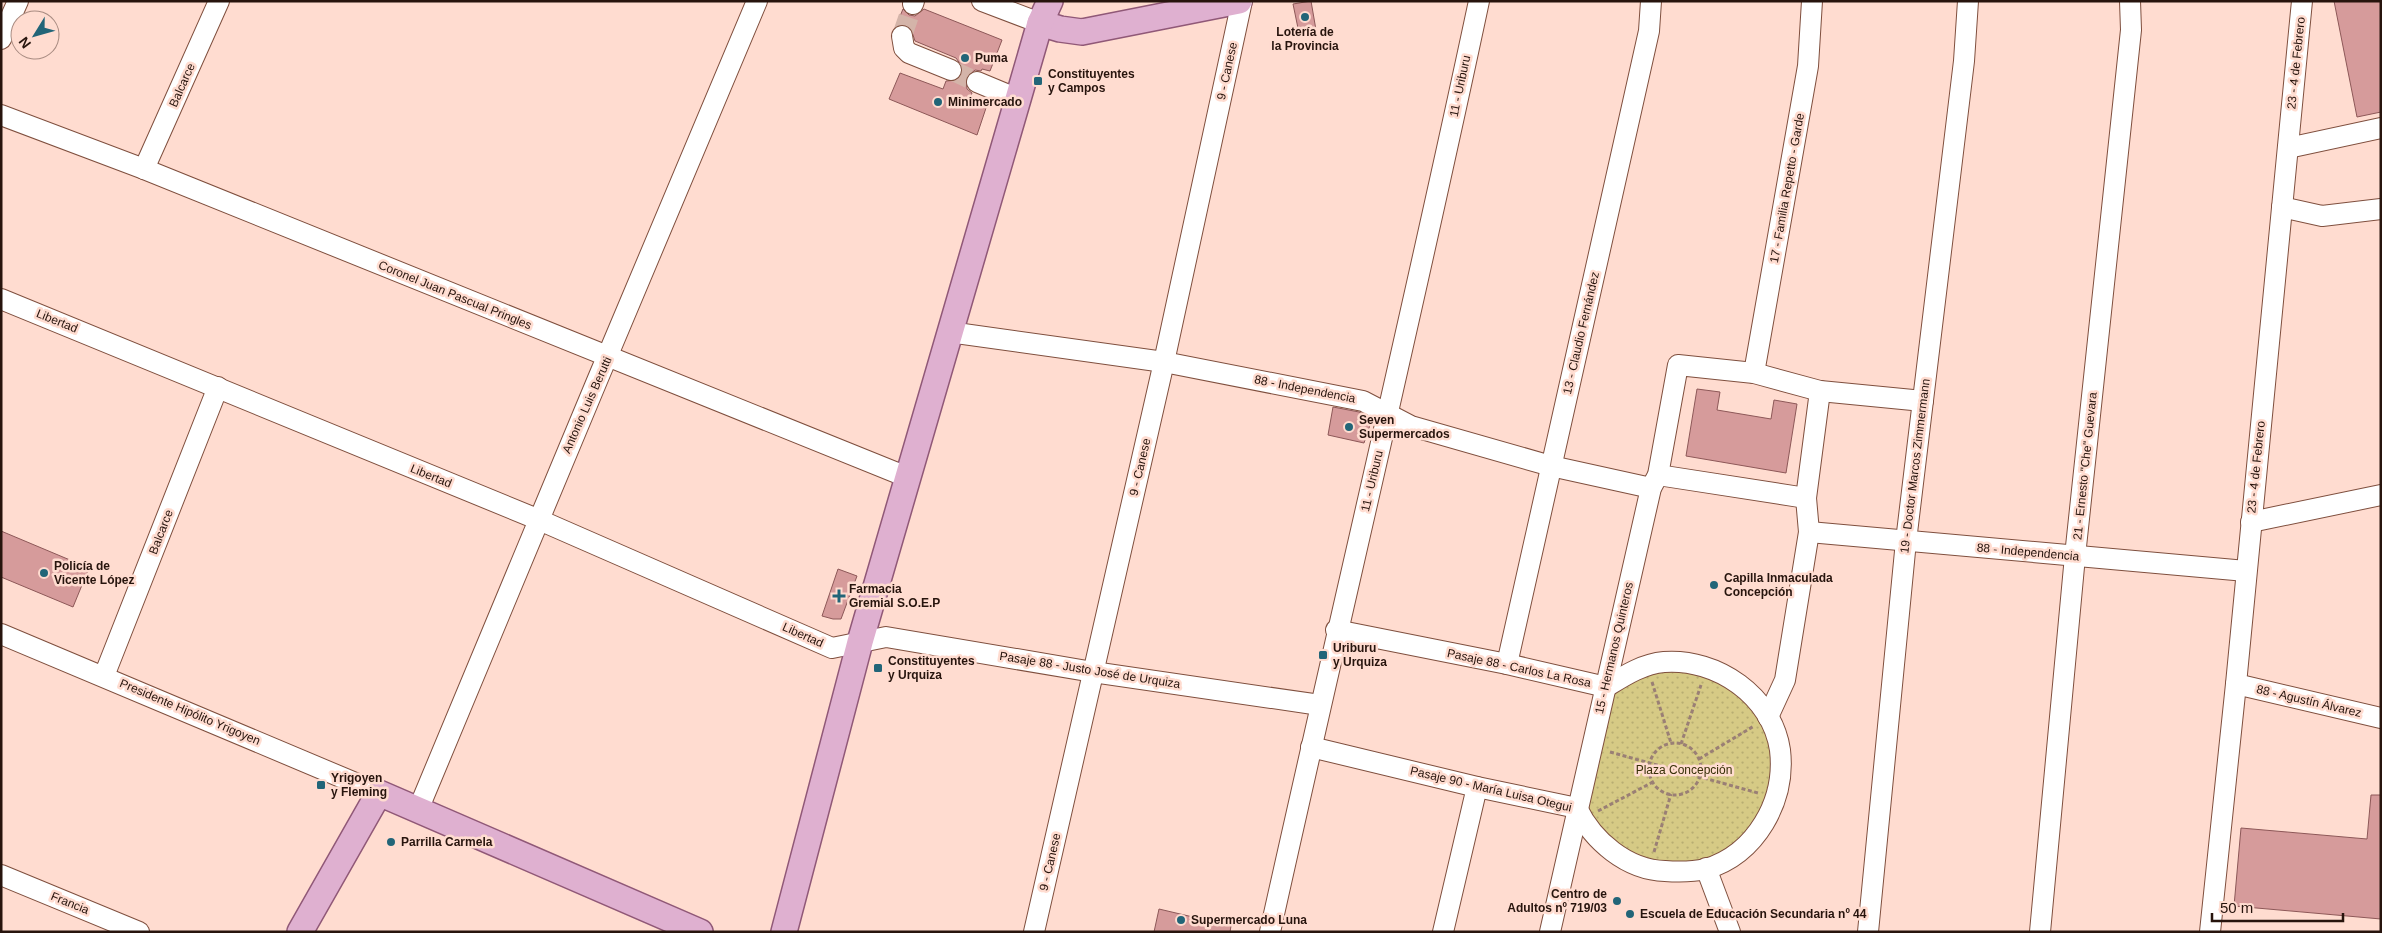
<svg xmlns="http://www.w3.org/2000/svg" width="2382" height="933" viewBox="0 0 2382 933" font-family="Helvetica,sans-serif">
<defs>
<pattern id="park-dots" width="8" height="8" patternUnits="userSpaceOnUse" patternTransform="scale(1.25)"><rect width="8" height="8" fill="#d6ca85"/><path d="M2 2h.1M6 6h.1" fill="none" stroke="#b8ad72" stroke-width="1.8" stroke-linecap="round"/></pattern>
</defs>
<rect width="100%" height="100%" fill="#ffdcd0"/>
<polygon fill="url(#park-dots)" points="1694,663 1768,717 1776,798 1721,863 1654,871 1583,820 1606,687 1633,670"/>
<g fill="#d69b9b" stroke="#8d5858">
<polygon points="1311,1 1316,30 1299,33 1293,4"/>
<polygon points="2334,1 2381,1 2381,112 2357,117"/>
<polygon points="903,9 909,15 915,16 924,9 1002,40 990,71 982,69 981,71 975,70 966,78 967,89 972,93 970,99 987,105 977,135 889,99 900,73 943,89 946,81 958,80 962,74 963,68 956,58 915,41 911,29 907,25 896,26"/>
<polygon points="1697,389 1720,392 1717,410 1771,419 1774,400 1797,404 1786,473 1686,456"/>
<polygon points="1333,407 1359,412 1372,419 1364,443 1328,435"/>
<polygon points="1,531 89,568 73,607 1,577"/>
<polygon points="838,569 857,576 841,619 833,619 822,616"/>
<polygon points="2371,795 2381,795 2381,919 2234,906 2241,828 2367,839"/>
<polygon points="1159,909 1231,926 1230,932 1154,932"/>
</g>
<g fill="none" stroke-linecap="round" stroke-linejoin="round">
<g stroke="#d4b4a9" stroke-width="20" stroke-dasharray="20 10" stroke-linecap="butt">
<polyline points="902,36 913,4"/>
<polyline points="951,70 977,82"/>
</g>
<g stroke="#7f4f3e" stroke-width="22">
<g id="minor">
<polyline points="982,1 1040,23"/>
<polyline points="913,4 914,1"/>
<polyline points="902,36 904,48 909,53 951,70"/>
<polyline points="1,39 18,1"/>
<polyline points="977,82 1018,99"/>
<polyline points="1,115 144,169 907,477"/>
<polyline points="2288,148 2381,128"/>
<polyline points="144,169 219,1"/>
<polyline points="2282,207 2322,216 2381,209"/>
<polyline points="1,299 537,519 832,648 886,637 1093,672 1320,705"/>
<polyline points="949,332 1164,362 1363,401 1411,426 1551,466 1651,488"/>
<polyline points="1754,373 1808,66 1812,1"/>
<polyline points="1658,475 1806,498"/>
<polyline points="2251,522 2381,495"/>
<polyline points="1809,532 2246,571"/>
<path d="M1336,630L1507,664L1606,687C1624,676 1642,664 1664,662C1717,658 1772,696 1780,750C1786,801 1756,854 1706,869C1692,872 1679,872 1665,871C1627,870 1593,841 1577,808"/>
<polyline points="1,634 379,793"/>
<polyline points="1507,664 1649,31 1651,1"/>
<polyline points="104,676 218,387"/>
<polyline points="2236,684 2381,718"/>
<polyline points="1768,717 1785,680 1809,532 1806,498 1820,391"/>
<polyline points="1311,747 1477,787 1577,808"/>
<path d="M418,810C529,539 644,271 757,1"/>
<polyline points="1706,868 1730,932"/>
<polyline points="1,875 139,932"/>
<polyline points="1034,932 1164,362 1242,1"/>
<path d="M1270,932C1339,621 1413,312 1479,1"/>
<polyline points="1443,932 1477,787"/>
<polyline points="1550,932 1651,488 1658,475 1678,365 1754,373 1820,391 1923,401"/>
<polyline points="1868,932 1906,541 1964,61 1968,1"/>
<polyline points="2040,932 2075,556 2131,30 2130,1"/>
<polyline points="2210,932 2236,684 2302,1"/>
</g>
</g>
<g stroke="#905877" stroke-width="28">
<g id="major">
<polyline points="1040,23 1060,29 1082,32 1239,1"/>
<polyline points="300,932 379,793 700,932"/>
<polyline points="784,932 860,642 1018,99 1040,23 1050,1"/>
</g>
</g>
<g stroke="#9a7f75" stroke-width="3" stroke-dasharray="4 2.5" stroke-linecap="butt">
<polyline points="1652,682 1671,743"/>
<circle cx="1675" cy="769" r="26"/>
<polyline points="1681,744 1701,685"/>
<polyline points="1610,752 1758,793"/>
<polyline points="1699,759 1754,726"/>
<polyline points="1598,811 1653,782"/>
<polyline points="1654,852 1671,794"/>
</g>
<use href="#minor" stroke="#fff" stroke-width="20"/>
<use href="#major" stroke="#dfb0d0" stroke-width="25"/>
</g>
<g fill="#226578" stroke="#ffdcd0" stroke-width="2">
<circle cx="1305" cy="17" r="5"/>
<circle cx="965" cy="58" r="5"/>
<rect x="1033" y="76" width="10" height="10" rx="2.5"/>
<circle cx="938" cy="102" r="5"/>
<circle cx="1349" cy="427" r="5"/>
<circle cx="44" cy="573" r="5"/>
<circle cx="1714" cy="585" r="5"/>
<path d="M836.5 588.5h5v5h5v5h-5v5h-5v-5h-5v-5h5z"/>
<rect x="1318" y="650" width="10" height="10" rx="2.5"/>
<rect x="873" y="663" width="10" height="10" rx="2.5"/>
<rect x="316" y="780" width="10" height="10" rx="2.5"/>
<circle cx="391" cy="842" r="5"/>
<circle cx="1617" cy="901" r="5"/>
<circle cx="1630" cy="914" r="5"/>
<circle cx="1181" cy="920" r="5"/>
</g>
<g text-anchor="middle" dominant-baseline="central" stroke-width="5" stroke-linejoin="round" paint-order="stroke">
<g font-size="12" font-weight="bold" fill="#27140d" stroke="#ffdcd0" text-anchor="start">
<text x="1305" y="32" text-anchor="middle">Lotería de<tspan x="1305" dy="14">la Provincia</tspan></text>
<text x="975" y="58">Puma</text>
<text x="1048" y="74">Constituyentes<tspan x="1048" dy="14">y Campos</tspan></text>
<text x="948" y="102">Minimercado</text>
<text x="1359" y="420">Seven<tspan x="1359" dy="14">Supermercados</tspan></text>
<text x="54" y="566">Policía de<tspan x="54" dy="14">Vicente López</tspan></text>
<text x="1724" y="578">Capilla Inmaculada<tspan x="1724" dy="14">Concepción</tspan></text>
<text x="849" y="589">Farmacia<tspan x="849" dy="14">Gremial S.O.E.P</tspan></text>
<text x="1333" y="648">Uriburu<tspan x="1333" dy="14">y Urquiza</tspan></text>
<text x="888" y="661">Constituyentes<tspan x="888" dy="14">y Urquiza</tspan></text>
<text x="331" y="778">Yrigoyen<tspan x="331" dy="14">y Fleming</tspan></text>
<text x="401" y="842">Parrilla Carmela</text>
<text x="1607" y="894" text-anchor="end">Centro de<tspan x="1607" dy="14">Adultos nº 719/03</tspan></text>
<text x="1640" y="914">Escuela de Educación Secundaria nº 44</text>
<text x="1191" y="920">Supermercado Luna</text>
</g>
<g font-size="12" fill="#27140d" stroke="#ffdcd0">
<text transform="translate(2296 63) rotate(-84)">23 - 4 de Febrero</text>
<text transform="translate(1227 71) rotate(-78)">9 - Canese</text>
<text transform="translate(182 85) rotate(-66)">Balcarce</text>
<text transform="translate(1460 86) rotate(-78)">11 - Uriburu</text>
<text transform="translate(1787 188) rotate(-80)">17 - Familia Repetto - Garde</text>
<text transform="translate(455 295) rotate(22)">Coronel Juan Pascual Pringles</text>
<text transform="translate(57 321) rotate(22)">Libertad</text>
<text transform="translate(1581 333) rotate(-77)">13 - Claudio Fernández</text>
<text transform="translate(1305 389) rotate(11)">88 - Independencia</text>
<text transform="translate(587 405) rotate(-66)">Antonio Luis Berutti</text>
<text transform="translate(1915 466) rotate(-83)">19 - Doctor Marcos Zimmermann</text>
<text transform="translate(2085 466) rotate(-84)">21 - Ernesto "Che" Guevara</text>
<text transform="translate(1140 467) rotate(-77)">9 - Canese</text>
<text transform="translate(2256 467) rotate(-84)">23 - 4 de Febrero</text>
<text transform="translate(431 476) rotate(22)">Libertad</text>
<text transform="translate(1372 481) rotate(-77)">11 - Uriburu</text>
<text transform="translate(161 532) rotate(-69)">Balcarce</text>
<text transform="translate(2028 552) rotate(5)">88 - Independencia</text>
<text transform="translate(803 635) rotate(24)">Libertad</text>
<text transform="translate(1614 648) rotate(-77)">15 - Hermanos Quinteros</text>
<text transform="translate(1519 668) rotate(12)">Pasaje 88 - Carlos La Rosa</text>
<text transform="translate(1090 670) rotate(9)">Pasaje 88 - Justo José de Urquiza</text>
<text transform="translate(2309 701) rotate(13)">88 - Agustín Álvarez</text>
<text transform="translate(190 712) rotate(23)">Presidente Hipólito Yrigoyen</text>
<text transform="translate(1491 789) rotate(13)">Pasaje 90 - María Luisa Otegui</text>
<text transform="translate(1050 862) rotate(-77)">9 - Canese</text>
<text transform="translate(70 903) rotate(22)">Francia</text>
</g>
<g font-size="12" fill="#373007" stroke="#ffdcd0">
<text x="1684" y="770">Plaza Concepción</text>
</g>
</g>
<rect width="2382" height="933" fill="none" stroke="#27140d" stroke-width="5"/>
<g transform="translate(35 35) rotate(233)"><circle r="24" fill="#ffdcd0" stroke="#a98c82"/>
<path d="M0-4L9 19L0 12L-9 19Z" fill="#226578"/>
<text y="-8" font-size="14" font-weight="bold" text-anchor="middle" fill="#27140d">N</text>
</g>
<path d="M2212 913v8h131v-8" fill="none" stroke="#27140d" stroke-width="2.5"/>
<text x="2220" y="913" font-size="15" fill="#27140d" stroke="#ffdcd0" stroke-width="4" paint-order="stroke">50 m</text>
</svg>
